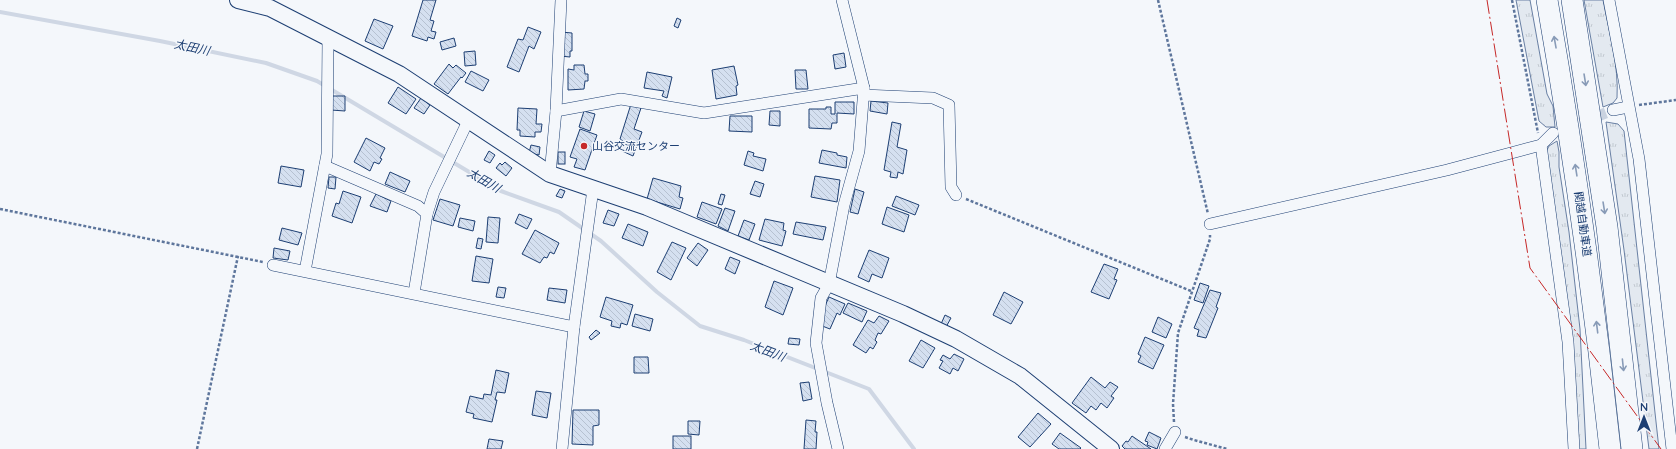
<svg xmlns="http://www.w3.org/2000/svg" width="1676" height="449" viewBox="0 0 1676 449" font-family="Quicksand,'Noto Sans JP',sans-serif">
<defs>
<pattern id="grass-tufts" width="24" height="20" patternUnits="userSpaceOnUse"><rect width="24" height="20" fill="#e3e9f0"/><path d="M3 7l-1-3M5 7V3M7 7l1-3M15 17l-1-3M17 17v-4M19 17l1-3" fill="none" stroke="#c2c9d1"/></pattern>
<pattern id="building-back-hatch" width="6" height="6" patternUnits="userSpaceOnUse"><rect width="6" height="6" fill="#d5e0f0"/><path d="M-1 5l2 2M0 0l6 6M5-1l2 2" fill="none" stroke="#b6c1d1"/></pattern>
</defs>
<rect width="100%" height="100%" fill="#f4f7fb"/>
<g fill="url(#grass-tufts)" stroke="#687fa3">
<polygon points="1516,0 1530,0 1547,94 1553,106 1555,127 1546,127 1539,121"/>
<path d="M1584,0H1603C1609,32 1619,66 1617,98L1613,103L1603,107Z"/>
<polygon points="1606,122 1618,124 1624,131 1659,449 1649,449 1624,250"/>
<polygon points="1557,141 1559,152 1559,167 1569,232 1580,329 1586,449 1578,449 1546,152 1549,146"/>
</g>
<g fill="none" stroke-linecap="round" stroke-linejoin="round">
<polyline stroke="#cfd7e4" stroke-width="4" points="0,12 160,41 266,63 317,81 501,191 559,212 601,241 657,292 700,326 744,340 869,389 914,449"/>
</g>
<g fill="url(#building-back-hatch)" stroke="#1d3f73">
<polygon points="423,0 436,0 430,20 434,21 431,31 436,32 434,39 428,37 427,41 412,36"/>
<polygon points="677,18 681,20 678,28 674,26"/>
<polygon points="374,19 393,26 383,49 365,41"/>
<polygon points="528,27 541,32 534,49 529,46 519,72 507,67 518,39 523,40"/>
<polygon points="561,32 572,33 572,51 570,51 570,57 560,56"/>
<polygon points="454,38 456,46 442,50 440,42"/>
<polygon points="475,51 476,65 465,66 464,52"/>
<polygon points="844,53 846,67 835,69 833,55"/>
<polygon points="449,64 453,68 456,65 466,73 462,78 461,77 448,94 434,84"/>
<polygon points="574,65 584,65 585,74 588,74 588,81 585,81 584,89 568,90 568,69 574,70"/>
<polygon points="734,66 738,85 736,86 737,95 716,99 712,70"/>
<polygon points="795,70 806,70 808,89 796,89"/>
<polygon points="471,71 489,80 483,91 465,82"/>
<polygon points="647,72 672,77 667,98 662,96 664,91 644,88"/>
<polygon points="398,87 416,99 406,114 388,103"/>
<polygon points="331,96 345,96 345,111 331,110"/>
<polygon points="421,98 430,105 424,114 414,108"/>
<polygon points="871,101 888,103 887,114 870,111"/>
<polygon points="835,102 854,102 854,114 837,113 837,123 832,123 831,129 809,128 809,109 826,109 826,107 831,107 831,114 835,114"/>
<polygon points="631,104 641,108 634,129 642,132 633,156 620,150 623,141 620,139"/>
<polygon points="518,108 537,109 536,124 542,124 541,132 535,132 535,137 520,136 520,130 517,130"/>
<polygon points="584,111 595,114 590,131 579,127"/>
<polygon points="770,111 780,111 780,126 769,125"/>
<polygon points="730,116 752,116 752,132 729,131"/>
<polygon points="892,122 901,124 897,147 907,150 903,174 898,172 897,178 890,177 891,172 884,170"/>
<polygon points="580,129 597,135 585,170 574,167 577,159 570,157"/>
<polygon points="366,138 385,148 380,158 382,159 379,164 374,162 370,171 354,162"/>
<polygon points="531,145 540,147 539,155 529,153"/>
<polygon points="822,150 837,153 837,155 847,157 846,168 819,163"/>
<polygon points="489,151 495,155 490,163 484,160"/>
<polygon points="748,151 754,153 753,156 766,159 763,171 744,165"/>
<rect x="558" y="152" width="7" height="12"/>
<polygon points="505,162 512,168 506,176 496,168 500,163 502,165"/>
<polygon points="281,166 304,170 301,187 278,183"/>
<polygon points="390,172 410,181 405,192 385,184"/>
<polygon points="815,176 840,180 837,202 811,197"/>
<polygon points="329,177 336,177 335,189 328,188"/>
<polygon points="653,178 681,186 679,197 683,198 680,209 647,199"/>
<polygon points="755,181 764,184 760,197 750,194"/>
<polygon points="560,189 565,191 562,198 556,196"/>
<polygon points="855,189 864,192 858,214 850,212"/>
<polygon points="343,191 361,197 352,223 332,216 336,203 339,204"/>
<polygon points="376,194 391,201 387,212 370,206"/>
<polygon points="721,194 725,195 722,205 718,204"/>
<polygon points="896,196 919,205 915,215 892,206"/>
<polygon points="440,199 460,205 453,226 433,220"/>
<polygon points="702,202 722,209 716,224 697,217"/>
<polygon points="887,207 909,215 904,232 882,224"/>
<polygon points="725,208 735,211 728,231 718,226"/>
<polygon points="608,210 619,214 614,226 603,223"/>
<polygon points="519,214 532,219 527,229 515,223"/>
<polygon points="488,217 500,218 498,243 486,242"/>
<polygon points="460,218 475,221 473,231 458,227"/>
<polygon points="765,219 784,223 783,230 786,231 782,246 759,240"/>
<polygon points="744,220 755,224 749,240 738,236"/>
<polygon points="796,222 826,227 823,240 793,234"/>
<polygon points="628,224 648,232 643,246 622,238"/>
<polygon points="282,228 302,233 298,245 279,240"/>
<polygon points="535,230 559,243 554,254 550,252 547,258 544,257 540,263 522,254"/>
<polygon points="478,238 483,239 481,249 476,248"/>
<polygon points="672,242 686,248 671,280 657,272"/>
<polygon points="698,243 708,250 697,266 687,258"/>
<polygon points="274,248 290,251 288,260 273,258"/>
<polygon points="869,250 889,258 882,278 872,274 869,282 858,277"/>
<polygon points="476,256 493,259 489,283 472,281"/>
<polygon points="730,257 740,261 735,274 725,269"/>
<polygon points="1104,264 1118,269 1114,279 1117,280 1109,299 1091,292"/>
<polygon points="774,281 793,288 783,315 765,307"/>
<polygon points="1200,283 1209,286 1203,303 1194,300"/>
<polygon points="498,287 506,288 504,298 496,297"/>
<polygon points="549,288 567,290 565,303 547,300"/>
<polygon points="1210,290 1221,293 1216,307 1218,308 1206,338 1197,336 1199,330 1194,328"/>
<polygon points="1004,292 1023,302 1011,324 993,315"/>
<polygon points="606,297 633,305 627,325 621,323 620,328 611,326 612,321 600,317"/>
<polygon points="829,297 845,304 840,315 837,313 830,329 817,324"/>
<polygon points="848,303 867,311 862,322 843,313"/>
<polygon points="635,314 653,319 650,331 632,326"/>
<polygon points="945,315 951,318 946,327 941,324"/>
<polygon points="879,316 889,321 881,334 878,333 875,340 877,342 873,349 870,347 866,353 853,345 868,320 874,323"/>
<polygon points="1158,317 1172,324 1166,338 1152,332"/>
<polygon points="596,330 600,333 591,340 589,337"/>
<polygon points="1145,337 1164,345 1153,369 1138,362 1141,356 1138,354"/>
<polygon points="789,338 800,339 799,345 788,344"/>
<polygon points="921,340 935,348 923,368 909,361"/>
<polygon points="954,354 964,359 958,371 953,368 950,374 939,368 943,361 940,360 943,355 950,359"/>
<polygon points="634,357 648,357 649,373 634,373"/>
<polygon points="496,370 509,373 505,393 497,392 495,400 497,400 492,422 473,418 474,414 466,412 470,396 483,399 484,394 491,395"/>
<polygon points="1091,377 1105,388 1110,382 1118,387 1111,396 1114,398 1107,408 1101,403 1096,410 1091,406 1086,413 1072,403"/>
<polygon points="809,382 812,399 803,401 800,383"/>
<polygon points="536,391 551,393 547,418 532,415"/>
<polygon points="573,410 599,410 599,425 593,426 593,445 572,444"/>
<polygon points="1038,413 1051,424 1030,447 1018,437"/>
<polygon points="806,420 816,421 815,432 817,432 816,449 804,449"/>
<polygon points="688,421 700,421 699,435 688,434"/>
<polygon points="1149,432 1161,438 1157,449 1147,445 1148,442 1145,441"/>
<polygon points="1060,433 1081,448 1080,449 1059,449 1052,444"/>
<rect x="673" y="436" width="18" height="13"/>
<polygon points="1132,436 1151,449 1125,449 1122,446 1126,441 1128,442"/>
<polygon points="489,439 503,441 501,449 487,449"/>
</g>
<g fill="none" stroke-linecap="round" stroke-linejoin="round">
<polyline stroke="#c9d2e0" stroke-width="11" stroke-dasharray="11 5.5" stroke-linecap="butt" points="1565,129 1613,110"/>
<g stroke="#1d3f73" stroke-width="12">
<g id="street">
<polyline points="1609,0 1639,159 1672,449"/>
<polyline points="863,95 933,98 949,105 951,187 956,195"/>
<polyline points="1613,110 1628,107"/>
<polyline points="556,111 621,99 704,113 864,88"/>
<polyline points="1541,145 1568,342 1574,449"/>
<polyline points="325,166 418,206 427,214 414,293"/>
<polyline points="550,174 556,111 561,0"/>
<polyline points="427,214 434,192 468,121"/>
<polyline points="1210,224 1447,170 1541,145 1553,133"/>
<polyline points="273,265 574,327"/>
<polyline points="305,271 327,154 328,38"/>
<polyline points="562,449 574,327 593,189"/>
<polyline points="838,449 827,403 816,343 821,298 829,284 844,205 859,151 864,88 842,0"/>
<polyline points="1165,449 1175,432"/>
</g>
</g>
<g stroke="#1d3f73" stroke-width="18">
<polyline id="secondary" points="238,0 270,8 399,74 550,174 647,207 903,314 956,339 1020,376 1111,449"/>
</g>
<g stroke="#1d3f73" stroke-width="22">
<g id="highway">
<path d="M1547,0C1573,149 1594,298 1610,449"/>
<polyline points="1572,0 1607,227 1632,449"/>
</g>
</g>
<g stroke="#5e769c" stroke-width="2.5" stroke-dasharray="3 2" stroke-linecap="butt">
<polyline points="1158,0 1208,214"/>
<polyline points="1512,0 1538,133"/>
<polyline points="1639,105 1676,100"/>
<polyline points="966,199 1191,291"/>
<polyline points="0,209 263,262"/>
<polyline points="1174,422 1173,404 1178,333 1210,239 1210,235"/>
<polyline points="1185,437 1194,440 1227,449"/>
<polyline points="197,449 238,256"/>
</g>
<use href="#street" stroke="#f4f7fb" stroke-width="11"/>
<use href="#secondary" stroke="#f4f7fb" stroke-width="16"/>
<use href="#highway" stroke="#f4f7fb" stroke-width="21"/>
<polyline stroke="#c62828" stroke-width="1" stroke-dasharray="14 3 2 3" stroke-linecap="butt" points="1487,0 1530,268 1661,449"/>
</g>
<defs><path id="oneway-shaft" d="M-6 0H5M1.5-3L5.5 0L1.5 3" fill="none" stroke-width="1.6" stroke-linecap="round" stroke-linejoin="round"/></defs>
<g stroke="#889bb7">
<use href="#oneway-shaft" transform="translate(1555 42) rotate(-100)"/>
<use href="#oneway-shaft" transform="translate(1585 80) rotate(81)"/>
<use href="#oneway-shaft" transform="translate(1576 170) rotate(-99)"/>
<use href="#oneway-shaft" transform="translate(1604 208) rotate(81)"/>
<use href="#oneway-shaft" transform="translate(1597 327) rotate(-97)"/>
<use href="#oneway-shaft" transform="translate(1623 365) rotate(84)"/>
</g>
<circle fill="#c62828" stroke="#f4f7fb" stroke-width="1.5" cx="584" cy="146" r="4"/>
<g text-anchor="middle" dominant-baseline="central" stroke-width="3" stroke-linejoin="round" paint-order="stroke">
<g font-size="11" fill="#1d3f73" stroke="#f4f7fb" text-anchor="start">
<text x="592" y="146">山谷交流センター</text>
</g>
<g font-size="11" fill="#1d3f73" stroke="#f4f7fb">
<text transform="translate(1583 224) rotate(82)">関越自動車道</text>
</g>
<g font-size="12" font-style="italic" fill="#1d3f73" stroke="#f4f7fb">
<text transform="translate(192 47) rotate(12)">太田川</text>
<text transform="translate(484 180) rotate(30)">太田川</text>
<text transform="translate(768 351) rotate(21)">太田川</text>
</g>
</g>
<g transform="translate(1644 417)" stroke="#f4f7fb" stroke-width="3" paint-order="stroke">
<path d="M0-3L7 15L0 10L-7 15Z" fill="#1d3f73"/>
<text y="-6" font-size="11" font-weight="bold" text-anchor="middle" fill="#1d3f73">N</text>
</g>
</svg>
